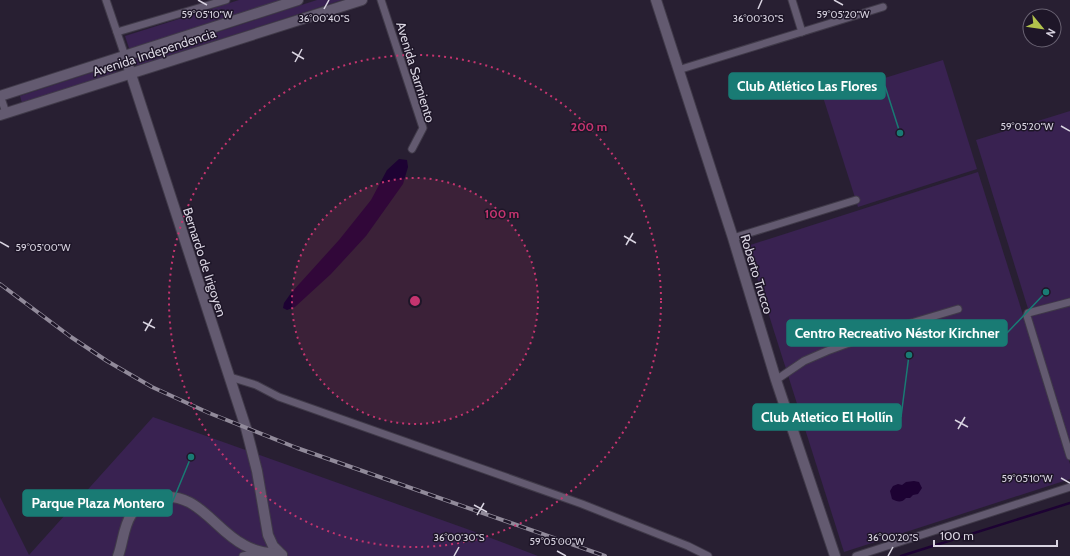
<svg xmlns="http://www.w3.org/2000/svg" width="1070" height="556" viewBox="0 0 1070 556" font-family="Cabin,sans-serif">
<rect width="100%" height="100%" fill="#281f32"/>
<g fill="#392251">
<polygon points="239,0 285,0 130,51 125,36"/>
<polygon points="317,0 342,0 137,66 134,59"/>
<polygon points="943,60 977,169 858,207 823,97"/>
<polygon points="115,65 117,73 22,103 20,96"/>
<polygon points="1070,111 1070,445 976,140"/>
<polygon points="978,172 1070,464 1070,479 844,552 747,246"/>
<polygon points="153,417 467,529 538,556 0,556 0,497 29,555"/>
</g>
<g fill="#1d0233">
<polygon points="399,159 407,160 408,167 403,184 366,236 331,274 295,307 287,310 283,308 284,303 291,293 339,240 371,200 387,170"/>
<path d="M914,481L919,482L922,488L918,494L913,495L910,498H906C902,503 897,502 892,499L890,491L893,486L898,484L902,485L906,482Z"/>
</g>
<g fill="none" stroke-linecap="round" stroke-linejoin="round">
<polyline stroke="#1d0233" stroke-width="2.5" points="901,556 1070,503"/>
<g stroke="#403a49" stroke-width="9">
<g id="street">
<polyline points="106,0 125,56"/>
<polyline points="381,0 423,128 412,149"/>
<polyline points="792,0 802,32"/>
<polyline points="117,32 226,0"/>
<polyline points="678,70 883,7"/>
<polyline points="0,95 6,113"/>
<polyline points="733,238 856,200"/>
<polyline points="1070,302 1028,313 1027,316 1070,456"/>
<polyline points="230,377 256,385 279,397 582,504 688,546 708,556"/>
<polyline points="776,380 804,361 827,351 874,334 958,309"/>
<polyline points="243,556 261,552"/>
<polyline points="856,556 1070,487"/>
</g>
</g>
<g stroke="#403a49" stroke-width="12">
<g id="secondary">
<polyline points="656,0 733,238 776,380 835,556"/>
<polyline points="125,56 246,428 257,471 268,535 273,546 282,555"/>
<polyline points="0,96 298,0"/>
<polyline points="0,115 362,0"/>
<path d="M118,556C123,543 123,528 131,515C136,506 145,500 155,498C197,489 213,529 244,545C256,552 269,553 282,555"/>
</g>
</g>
<use href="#street" stroke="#635a70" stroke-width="7"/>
<use href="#secondary" stroke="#635a70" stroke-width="10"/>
<g stroke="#918a9a" stroke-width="4">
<polyline id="rail" points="0,284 71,337 107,361 152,387 209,413 297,448 605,556"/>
</g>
<use href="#rail" stroke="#1e1628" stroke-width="2.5" stroke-dasharray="8" stroke-linecap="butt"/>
</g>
<path fill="none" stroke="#d9d4e1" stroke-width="1.5" d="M198,0L207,5M834,0L843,5M324,9L329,0M758,9L762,0M292,52L304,59M295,62L302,49M1061,126L1070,131M624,236L636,243M0,242L9,247M626,245L633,233M143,322L155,328M145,331L152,319M955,420L968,427M958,429L965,417M1061,478L1070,483M474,505L487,512M477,515L484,503M557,551L566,556M454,556L459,547M888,556L893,547"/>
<circle cx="415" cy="301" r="123" fill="#c5346f" fill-opacity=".12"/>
<g fill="none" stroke="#c5346f" stroke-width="2" stroke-dasharray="2 4">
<circle cx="415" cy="301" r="123"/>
<circle cx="415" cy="301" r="246"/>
</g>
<g text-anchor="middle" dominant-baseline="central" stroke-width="3" stroke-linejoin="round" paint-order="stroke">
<g font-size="13" fill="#d9d4e1" stroke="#1e1628">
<text transform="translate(154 52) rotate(-18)">Avenida Independencia</text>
<text transform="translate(416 72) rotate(73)">Avenida Sarmiento</text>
<text transform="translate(205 262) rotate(72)">Bernardo de Irigoyen</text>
<text transform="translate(757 274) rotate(73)">Roberto Trucco</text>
</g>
</g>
<g font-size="10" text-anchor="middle" fill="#d9d4e1" stroke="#1e1628" stroke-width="3" stroke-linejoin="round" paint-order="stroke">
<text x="207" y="18">59°05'10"W</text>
<text x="843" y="18">59°05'20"W</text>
<text x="324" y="22">36°00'40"S</text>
<text x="758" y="22">36°00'30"S</text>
<text x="1027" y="130">59°05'20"W</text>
<text x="43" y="251">59°05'00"W</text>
<text x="1027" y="482">59°05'10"W</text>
<text x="459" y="541">36°00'30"S</text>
<text x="893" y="541">36°00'20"S</text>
<text x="557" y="545">59°05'00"W</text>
</g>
<circle cx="415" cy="301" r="6" fill="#c5346f" stroke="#1e1628" stroke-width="2"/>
<g font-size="12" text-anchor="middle" font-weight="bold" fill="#c5346f" stroke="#1e1628" stroke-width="3" stroke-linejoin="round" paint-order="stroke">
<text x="589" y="131">200 m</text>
<text x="502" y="218">100 m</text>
</g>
<path fill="none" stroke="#197b74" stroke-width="1.5" d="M900 133L885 86M1046 292L1007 333M909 355L901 417M191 457L172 503"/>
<g fill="#197b74" stroke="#1e1628" stroke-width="1.5">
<circle cx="900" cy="133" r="4"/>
<circle cx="1046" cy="292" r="4"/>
<circle cx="909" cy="355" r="4"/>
<circle cx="191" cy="457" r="4"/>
</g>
<g fill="#197b74" stroke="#197b74" stroke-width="1.5">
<rect x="729" y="73" width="156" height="26" rx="4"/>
<rect x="787" y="320" width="220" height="26" rx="4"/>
<rect x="753" y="404" width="148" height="26" rx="4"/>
<rect x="23" y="490" width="149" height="26" rx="4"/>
</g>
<g font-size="14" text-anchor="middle" font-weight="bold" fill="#fff">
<text x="807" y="91">Club Atlético Las Flores</text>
<text x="897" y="338">Centro Recreativo Néstor Kirchner</text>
<text x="827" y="422">Club Atletico El Hollín</text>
<text x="98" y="508">Parque Plaza Montero</text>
</g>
<g transform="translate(1042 28) rotate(119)"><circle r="19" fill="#1e1628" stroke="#696272"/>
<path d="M0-3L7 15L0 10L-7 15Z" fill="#b2c34c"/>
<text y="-6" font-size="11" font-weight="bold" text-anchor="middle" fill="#d9d4e1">N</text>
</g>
<path d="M934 540v6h123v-6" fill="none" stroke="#d9d4e1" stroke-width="2"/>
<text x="940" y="540" font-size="12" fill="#d9d4e1" stroke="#1e1628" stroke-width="3" paint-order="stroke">100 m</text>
</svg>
